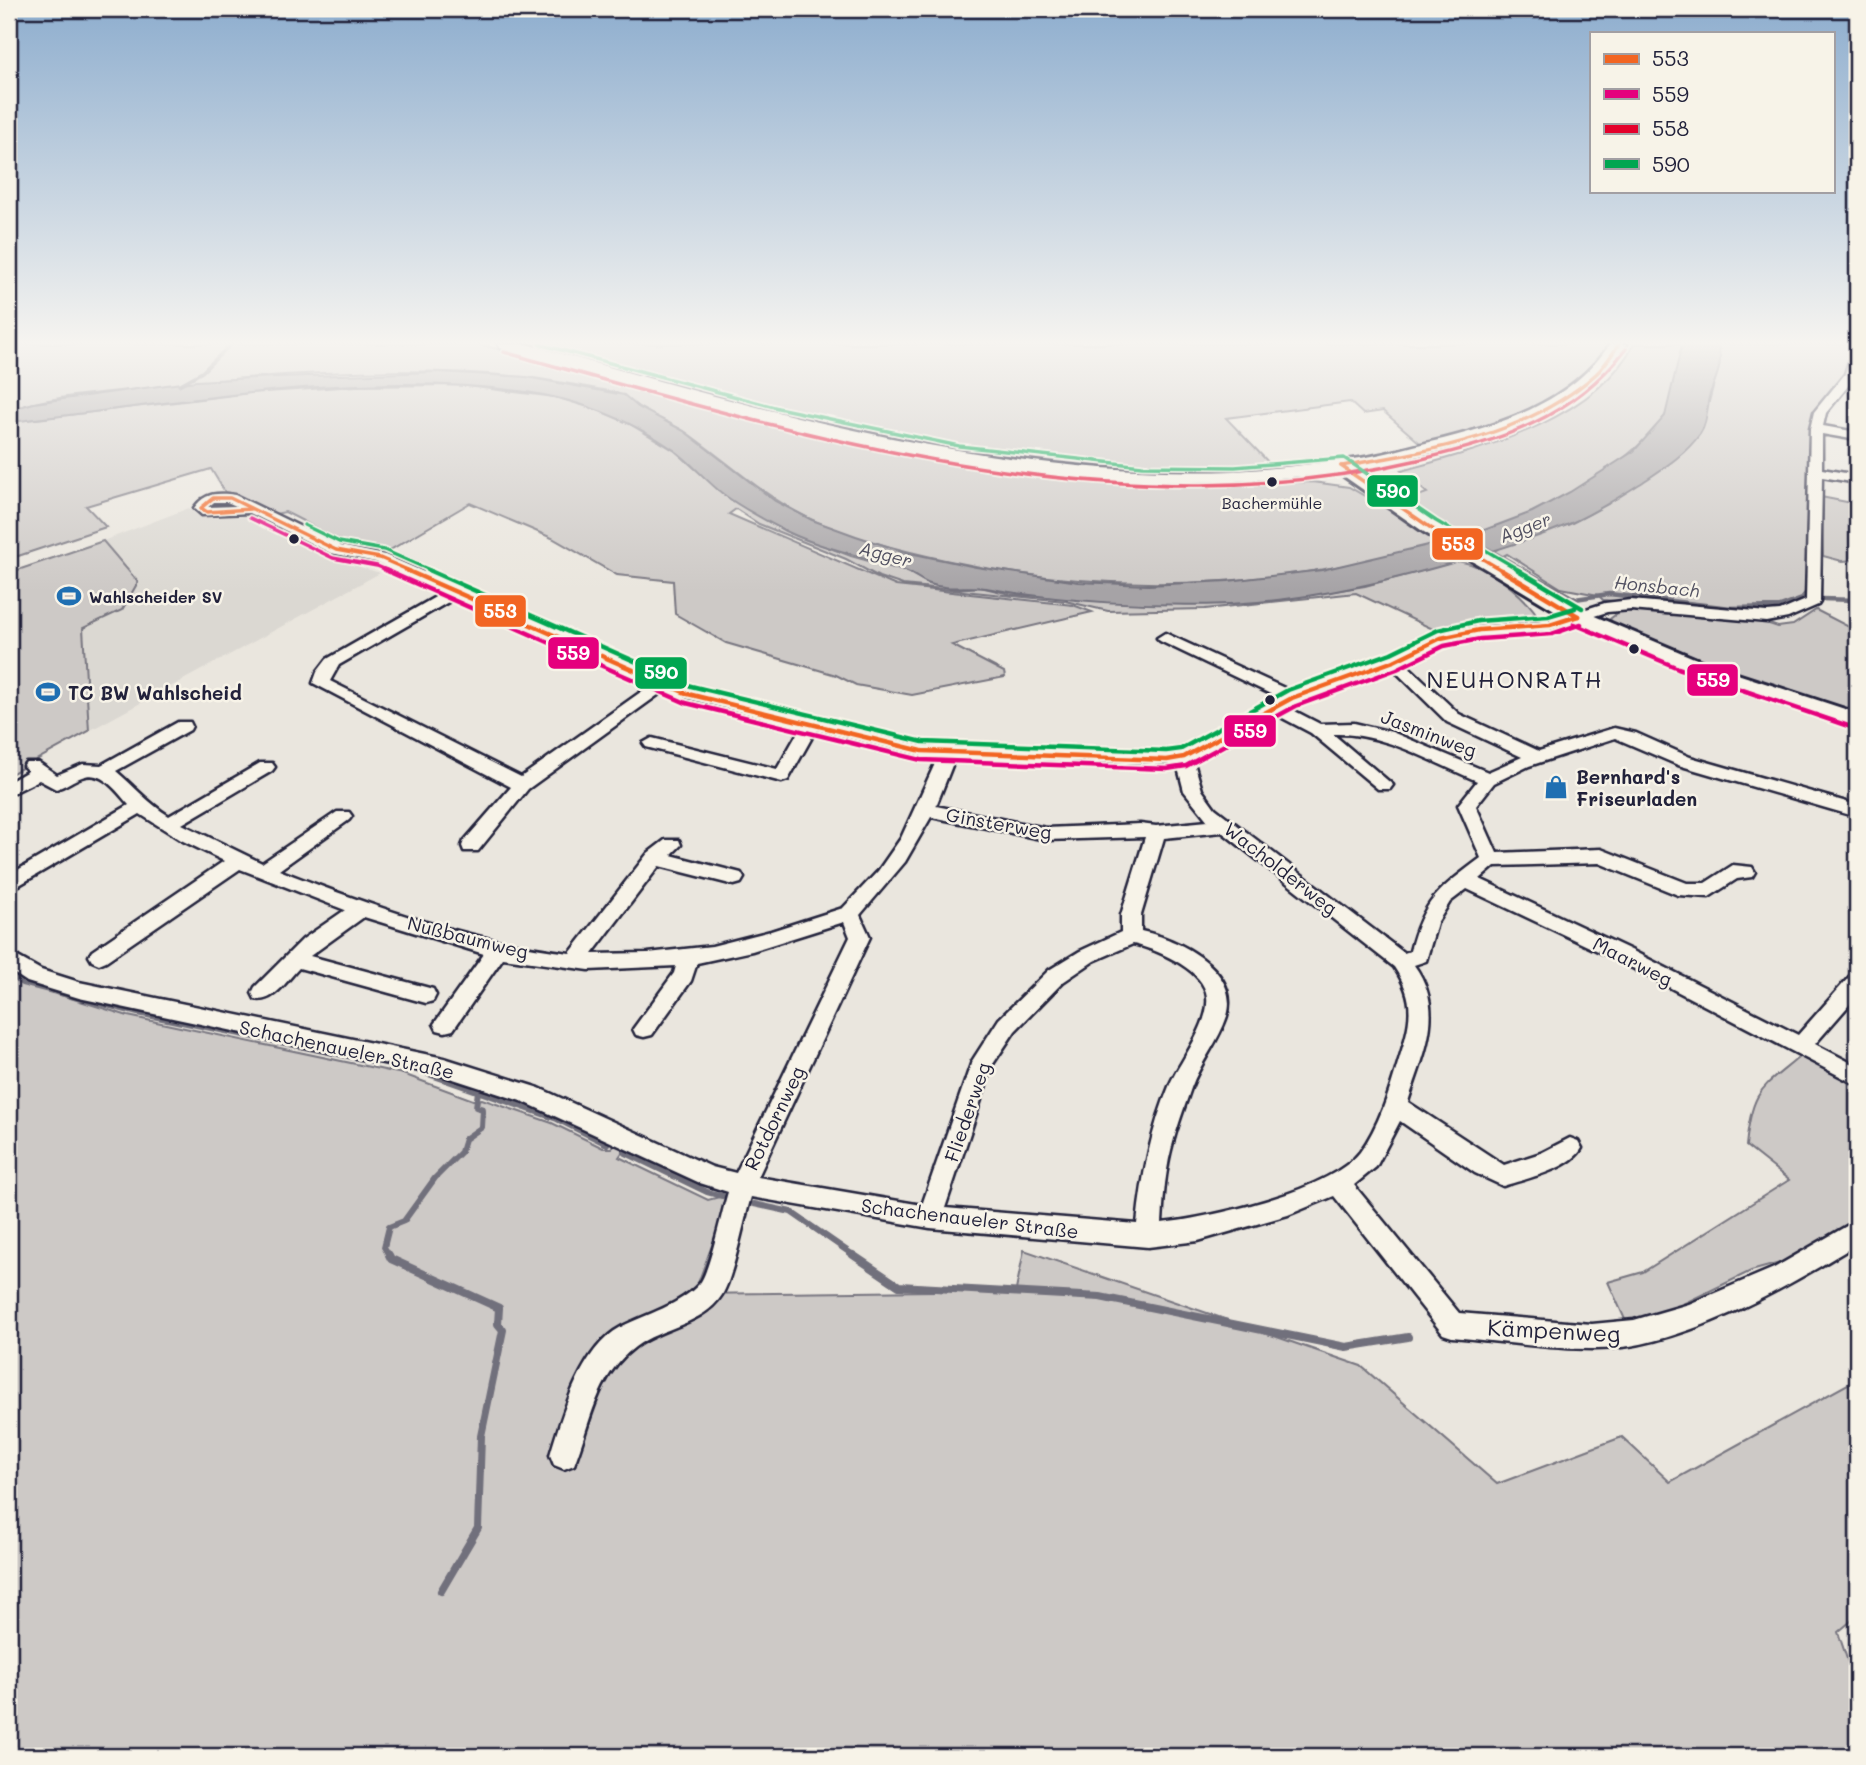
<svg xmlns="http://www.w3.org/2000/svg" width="1866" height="1765" viewBox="0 0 1866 1765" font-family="Mali,sans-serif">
<rect width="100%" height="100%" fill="#eae6de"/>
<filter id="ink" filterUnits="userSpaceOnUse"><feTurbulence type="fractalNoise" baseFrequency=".0143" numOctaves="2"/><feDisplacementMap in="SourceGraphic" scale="14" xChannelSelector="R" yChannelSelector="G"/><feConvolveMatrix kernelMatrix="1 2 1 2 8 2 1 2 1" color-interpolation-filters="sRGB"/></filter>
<g filter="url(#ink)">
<polygon fill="#dbd8d2" points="189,508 201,518 244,516 327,557 380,573 89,731 83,627 122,610 121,560 103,541"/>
<g fill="#cdc9c6" stroke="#787680" stroke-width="2">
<path d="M9,344H478L869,445L1004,470L1164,483L1313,482L1349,487L1444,542C1279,589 1112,597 945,560C899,550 851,538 808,518C763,496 728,462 687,433C672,423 655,417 640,408C630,402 625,396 614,392C584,387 554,380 524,377C399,365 270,373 146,388C100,394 53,395 9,410Z"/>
<path d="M528,344H1609L1594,368L1548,401L1474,432L1449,440L1420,443L1383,411L1363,414L1350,402L1226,418L1273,467C1152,481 1028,464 909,440C780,414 654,378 528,344Z"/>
<path d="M1634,344H1682C1678,363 1675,402 1664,417C1623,474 1525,521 1458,539L1455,537L1461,534L1401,502L1427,493L1401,471C1480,449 1593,422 1634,344Z"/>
<path d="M1718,344H1856L1847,373L1819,406L1813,417L1807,590L1802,596L1808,601L1781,612H1739L1603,600L1598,595L1561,588L1507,554L1494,561L1483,554L1570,524L1608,504L1707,412C1710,390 1723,366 1718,344Z"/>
<path d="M459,385L555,397L595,409L628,423L675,451L726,496L785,531L851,556L908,572L929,584L957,589L980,587L1010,594L1081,599L1172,604H1232L1296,597L1365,586L1458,561C1488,566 1521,592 1538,616L1437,631L1356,593L1205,609L1108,611L1065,601L903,585L879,577L846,559L759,524L736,509L729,514L896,586L1073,605L1092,612L952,645L1004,672L1005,677L912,695L856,685L836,675L726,643L675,614L673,581L617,575L552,538L470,503L390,550C354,553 317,527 285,512L275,514L225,492L211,469L86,506L106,527L9,559V422L251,393L356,386Z"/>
<polygon points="1821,497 1857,504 1857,560 1842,561 1823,556"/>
<polygon points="103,541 138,582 122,610 83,628 89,731 9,775 9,573"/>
<polygon points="1648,609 1754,619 1778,627 1793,625 1816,610 1857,631 1857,715 1715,669 1701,659 1614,624 1610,619 1620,611"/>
<polygon points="9,963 45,990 128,1016 403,1074 473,1100 482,1099 552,1123 603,1148 612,1148 617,1143 626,1147 619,1157 708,1200 731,1194 694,1294 1016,1290 1024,1250 1361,1366 1497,1484 1622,1437 1670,1482 1857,1379 1857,1616 1838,1632 1857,1689 1857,1756 9,1756"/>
<path d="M1805,1052L1857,1080V1220L1794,1259L1751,1271L1650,1320L1627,1324L1608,1282L1643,1272L1789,1180L1746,1146C1752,1085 1763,1089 1805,1052Z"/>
</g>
<path fill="#a6a3a6" stroke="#716f7b" stroke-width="2" d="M1682,344H1718C1724,368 1715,377 1709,397C1706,410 1708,422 1700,434C1685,455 1664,468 1643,482C1619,497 1595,513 1569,524C1540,537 1510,545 1480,555C1399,579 1315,600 1230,604C1153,607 1061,602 986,588C967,585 948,591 930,584C921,581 914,574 905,571C864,555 819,549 780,528C761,518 740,507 723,494C706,481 692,463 674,450C631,420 578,399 526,392C355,368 179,404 9,422V410L34,403L196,381L275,377L438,372L526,377L624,395L638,407L684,431L775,501L812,520L856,536L905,552L976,567L1079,582L1148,585L1228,581L1322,570L1471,535L1532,512L1570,492L1634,451L1665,416Z"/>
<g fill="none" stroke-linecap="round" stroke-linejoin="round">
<g stroke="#716f7b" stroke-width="3.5">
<polyline points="179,385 202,372 231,344"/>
<polyline points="1487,548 1527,571"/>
</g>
<g stroke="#716f7b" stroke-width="4.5">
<polyline points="1524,570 1575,599 1609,594 1731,608 1780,607 1802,599"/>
<polyline points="1821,599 1857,600"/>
</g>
<g stroke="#716f7b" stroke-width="6">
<polyline points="9,974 22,983 138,1013 372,1061"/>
<polyline points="414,1069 557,1119 607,1144"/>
<polyline points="624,1152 707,1192 722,1196"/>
<polyline points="754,1204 791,1212 856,1257"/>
<polyline points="390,1257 384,1247 389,1227 404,1221 435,1178 461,1152 465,1139 482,1127 483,1109 476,1107 478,1091"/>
</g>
<g stroke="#716f7b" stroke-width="8">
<polyline points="389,1255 391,1259 499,1308 498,1324 503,1330 481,1436 478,1528 441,1591"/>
<polyline points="853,1255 899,1286 1100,1297 1346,1347 1408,1337"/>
</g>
<g stroke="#22223b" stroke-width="5">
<path id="street" d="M1857,351V375L1826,413L1823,426L1857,432V440L1822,434V469L1857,475V483L1822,477L1820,602L1818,605L1788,618L1767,622L1631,610L1607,612L1550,630L1463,637L1403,661L1459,714L1539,751L1614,728L1636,733L1690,757L1857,805V817L1678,765L1615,738L1529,766L1494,783L1476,806L1497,853L1601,849L1687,883H1705L1733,865L1752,867L1755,872L1752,877L1737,879L1709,897L1678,895L1599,863L1495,866L1480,879L1631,950L1798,1035L1850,976L1857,974V996L1815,1044L1857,1066V1085L1617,960L1467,889L1450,902L1437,923L1426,961L1414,965C1447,1011 1423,1054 1408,1102L1504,1165L1541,1153L1570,1138L1578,1141L1582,1148C1571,1169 1525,1179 1503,1186L1475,1173L1400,1121L1376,1167L1354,1185L1459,1313L1592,1324L1634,1320L1689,1304L1774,1268L1857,1220V1244C1786,1288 1677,1351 1591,1349C1545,1349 1498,1341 1452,1337L1443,1334L1334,1196L1288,1215L1198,1241L1148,1247L930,1228L751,1197C744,1219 733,1278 722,1295C703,1325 661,1327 635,1347C595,1377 591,1423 574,1465L564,1469L554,1465L550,1455C562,1415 581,1348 621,1327C646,1314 681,1305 700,1283C710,1270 722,1211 728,1192L700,1183L524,1102L444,1076L79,998L27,982L9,970V952L41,970L79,982L444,1058L539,1088L712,1167L736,1173L850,937L844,922L752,951L697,963L691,981L652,1035L644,1037L636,1035L633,1029L674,973L676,966L589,970L503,958L453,1030L445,1032L437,1030L434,1024L484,954L364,917L310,956L433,989L436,995L433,1001L426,1003L299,968C287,980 273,1004 255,999L252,993L255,987L303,939L345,910L240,869L106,961L99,964L92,961L89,956L92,951L224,861L181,840L140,814L9,891V875L129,805C117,792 102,769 82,777C73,780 66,786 56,789L39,780L9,795V782L28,771L23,766L26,762H38L57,775L83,764L101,765L178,722H190L192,726L190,730L116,771C134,786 148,803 169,816L260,763H272L275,767L272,771L182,824L262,863L337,812H349L352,816L349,820L279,870C374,907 469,941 570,953L648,853L665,840H679L681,845L671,855L741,873L744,878L741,883L734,885L659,866L592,954L648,953L712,946L771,931L843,908L878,871L901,838L938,757L922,756L816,730L788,780L782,782L646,747L643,743L652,738L777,769L801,727L682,697L665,690L528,789L478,851H464L462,846L464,841L511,787L313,683L317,672L327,659L444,592L376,562L331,553L250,513L202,515L194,508C204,493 218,492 235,495L340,546L385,555L694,690L922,746L1167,754L1179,752L1279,698L1160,641L1157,638L1165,633L1293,692L1455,630L1549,621L1605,603L1631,600L1767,612L1780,611L1806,600L1810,429L1814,412L1845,374L1851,354ZM214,502H227L236,506L208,507ZM457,597L652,684L521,777L330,681L339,665ZM1390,666L1447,722L1522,757L1488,772L1392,732L1354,723L1320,724L1287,707ZM1275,714L1311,733L1378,789H1390L1393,785L1333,734C1383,732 1432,762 1477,781L1458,805L1481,858C1440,889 1423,899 1410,951L1404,953L1215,808L1202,790L1193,759ZM955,758L1177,764L1184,791L1208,821L1156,826L1140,824L1046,828L936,806ZM931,817L1046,840L1145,837L1121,915V932L1080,951L1049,970L999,1019L972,1061L922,1205L758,1177L870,937L860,915L905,862ZM1222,832L1394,967C1418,1003 1410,1024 1398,1063C1389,1093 1379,1126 1360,1152C1330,1191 1210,1218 1162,1223C1163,1206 1164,1187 1167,1170C1171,1143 1182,1114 1191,1088C1200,1063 1219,1041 1227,1016C1241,969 1176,938 1141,931V915L1164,838ZM1133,944C1155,949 1199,967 1206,992C1214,1019 1181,1059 1170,1084C1151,1129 1142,1176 1137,1224L945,1208L993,1064L1015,1031L1063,982L1094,961Z"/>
</g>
<g stroke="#22223b" stroke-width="6">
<polygon id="secondary" points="1341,461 1347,462 1438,524 1585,612 1713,666 1857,713 1857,727 1697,676 1571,620 1424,532 1335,470 1332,466"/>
</g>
<g stroke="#22223b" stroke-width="5">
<path id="primary" d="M498,344H526C755,408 993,479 1234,471C1273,469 1314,464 1353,459C1378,456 1405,448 1430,442C1497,426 1570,404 1610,344H1627C1581,414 1509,435 1431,453C1406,459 1381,467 1356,471C1335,475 1313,475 1291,477C1022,503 756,420 500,348Z"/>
</g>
<use href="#street" fill="#f7f3e8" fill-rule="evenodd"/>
<use href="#secondary" fill="#f7f3e8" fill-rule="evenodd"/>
<use href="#primary" fill="#f7f3e8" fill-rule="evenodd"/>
<g stroke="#f7f3e8" stroke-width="7">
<g id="bus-1-far1">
<path d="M1341,466C1430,451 1527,436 1596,374C1605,366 1612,354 1619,344"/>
<polyline points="1341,466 1431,528 1503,571"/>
<polyline points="250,509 207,512 201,508 213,498 230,498 336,550 380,558 410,571"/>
</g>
</g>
<g stroke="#f7f3e8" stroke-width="9">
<g id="bus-1">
<polyline points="406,570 688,694 922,751 1167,760 1184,757 1292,698 1394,661 1441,638 1479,630 1550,625 1578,616"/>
<polyline points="1501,570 1578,616"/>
</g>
</g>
<g stroke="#f7f3e8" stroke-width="7">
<polyline id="bus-2-far1" points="250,518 333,558 377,566 389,571"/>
</g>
<g stroke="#f7f3e8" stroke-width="9">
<g id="bus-2">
<polyline points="385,570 686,703 921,760 1167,769 1186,766 1296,706 1397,669 1444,646 1480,639 1552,634 1581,624"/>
<polyline points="1574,624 1678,668 1854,728"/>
</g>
</g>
<g stroke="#f7f3e8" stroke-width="7">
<path id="bus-3" d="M504,352C798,434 1112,532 1418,460C1502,440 1571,419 1626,349"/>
</g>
<g stroke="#f7f3e8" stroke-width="7">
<g id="bus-4-far1">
<polyline points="539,344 778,408 959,446 1142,466 1235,467 1344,458 1436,521 1521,571"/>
<polyline points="304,525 339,542 384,550 432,571"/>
</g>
</g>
<g stroke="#f7f3e8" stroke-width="9">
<g id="bus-4">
<polyline points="428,570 691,686 923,742 1166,751 1181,749 1288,690 1391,653 1438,630 1478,621 1548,616 1575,608"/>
<polyline points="1518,570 1582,608"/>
</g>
</g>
<use href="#bus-1-far1" stroke="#f26522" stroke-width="3.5"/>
<use href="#bus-1" stroke="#f26522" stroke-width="4.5"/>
<use href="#bus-2-far1" stroke="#e5007d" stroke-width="3.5"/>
<use href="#bus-2" stroke="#e5007d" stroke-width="4.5"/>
<use href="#bus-3" stroke="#e4002b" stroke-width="3.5"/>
<use href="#bus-4-far1" stroke="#00a651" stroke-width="3.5"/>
<use href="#bus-4" stroke="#00a651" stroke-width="4.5"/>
</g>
</g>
<linearGradient id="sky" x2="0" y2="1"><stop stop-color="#8dadce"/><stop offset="0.58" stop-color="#f6f4f0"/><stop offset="1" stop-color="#f6f4f0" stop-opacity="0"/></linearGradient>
<rect width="1866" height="591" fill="url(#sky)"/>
<defs>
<g id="stadium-bare" transform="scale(1.89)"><path d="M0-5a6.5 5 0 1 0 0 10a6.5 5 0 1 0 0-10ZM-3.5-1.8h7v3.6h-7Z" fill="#1f6fb2" stroke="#f7f3e8" stroke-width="2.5" paint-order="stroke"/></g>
<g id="shop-bare" transform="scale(1.89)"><path d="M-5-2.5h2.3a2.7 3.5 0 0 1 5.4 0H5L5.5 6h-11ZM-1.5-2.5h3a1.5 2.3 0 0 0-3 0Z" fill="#1f6fb2" stroke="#f7f3e8" stroke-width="2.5" paint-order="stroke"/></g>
</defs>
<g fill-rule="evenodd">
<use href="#stadium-bare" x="69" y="596"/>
<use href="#stadium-bare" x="48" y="692"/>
<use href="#shop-bare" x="1556" y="787"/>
</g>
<g fill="#22223b" stroke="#f7f3e8" stroke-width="2.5">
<circle cx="1272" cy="482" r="6"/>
<circle cx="294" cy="539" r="6"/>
<circle cx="1634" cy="649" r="6"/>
<circle cx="1270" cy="700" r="6"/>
</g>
<g text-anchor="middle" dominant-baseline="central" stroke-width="5" stroke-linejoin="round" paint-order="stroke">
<g font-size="16" fill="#22223b" stroke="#f7f3e8">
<text x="1272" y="502">Bachermühle</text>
</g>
<g font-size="16" font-weight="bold" fill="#22223b" stroke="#f7f3e8" text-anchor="start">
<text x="89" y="596">Wahlscheider SV</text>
</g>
<g font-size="18" font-style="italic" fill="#504f60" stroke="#f7f3e8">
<text transform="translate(1525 527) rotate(-21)">Agger</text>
<text transform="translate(886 554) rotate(15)">Agger</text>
<text transform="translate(1657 586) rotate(6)">Honsbach</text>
</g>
<g font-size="19" font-weight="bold" fill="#22223b" stroke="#f7f3e8" text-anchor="start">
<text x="68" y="692">TC BW Wahlscheid</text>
<text x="1576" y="776">Bernhard's<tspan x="1576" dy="22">Friseurladen</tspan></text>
</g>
<g font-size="19" fill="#22223b" stroke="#f7f3e8">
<text transform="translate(1429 733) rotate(21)">Jasminweg</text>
<text transform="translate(999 823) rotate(10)">Ginsterweg</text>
<text transform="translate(1281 868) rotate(38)">Wacholderweg</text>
<text transform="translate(468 937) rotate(14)">Nußbaumweg</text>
<text transform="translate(1633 961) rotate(27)">Maarweg</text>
<text transform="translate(347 1049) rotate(12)">Schachenaueler Straße</text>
<text transform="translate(967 1112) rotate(-71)">Fliederweg</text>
<text transform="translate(774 1118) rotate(-64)">Rotdornweg</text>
<text transform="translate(970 1218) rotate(7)">Schachenaueler Straße</text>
</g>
<g font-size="23" letter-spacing="2" fill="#22223b" stroke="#f7f3e8">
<text x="1515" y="679">NEUHONRATH</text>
</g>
<g font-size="23" fill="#22223b" stroke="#f7f3e8">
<text transform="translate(1554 1330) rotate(3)">Kämpenweg</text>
</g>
</g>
<g stroke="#f7f3e8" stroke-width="2.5">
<rect x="1366" y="474" width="53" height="34" rx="7" fill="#00a651"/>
<rect x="1431" y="527" width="53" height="34" rx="7" fill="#f26522"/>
<rect x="474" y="594" width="53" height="34" rx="7" fill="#f26522"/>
<rect x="547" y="636" width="53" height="34" rx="7" fill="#e5007d"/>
<rect x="634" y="656" width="54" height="34" rx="7" fill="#00a651"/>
<rect x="1686" y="663" width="53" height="34" rx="7" fill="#e5007d"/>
<rect x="1223" y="714" width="54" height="34" rx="7" fill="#e5007d"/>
</g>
<g font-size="19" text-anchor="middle" font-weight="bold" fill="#fff">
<text x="1393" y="498">590</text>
<text x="1458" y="551">553</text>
<text x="500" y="618">553</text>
<text x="573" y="660">559</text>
<text x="661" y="679">590</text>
<text x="1713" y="687">559</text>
<text x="1250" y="738">559</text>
</g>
<rect width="1866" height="1765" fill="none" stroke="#f7f3e8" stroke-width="35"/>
<rect x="18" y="18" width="1831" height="1730" fill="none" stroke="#22223b" stroke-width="2.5" filter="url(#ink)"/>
<rect x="1590" y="32" width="245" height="161" fill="#f7f3e8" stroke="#a29fa3" stroke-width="2"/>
<rect x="1604" y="54" width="35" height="10" fill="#f26522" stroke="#a29fa3" stroke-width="2"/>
<text x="1652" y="66" font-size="21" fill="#22223b">553</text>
<rect x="1604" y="89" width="35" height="10" fill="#e5007d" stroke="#a29fa3" stroke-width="2"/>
<text x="1652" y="102" font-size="21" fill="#22223b">559</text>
<rect x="1604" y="124" width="35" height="10" fill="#e4002b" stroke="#a29fa3" stroke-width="2"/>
<text x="1652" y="136" font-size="21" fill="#22223b">558</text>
<rect x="1604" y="159" width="35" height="10" fill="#00a651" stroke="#a29fa3" stroke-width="2"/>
<text x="1652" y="172" font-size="21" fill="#22223b">590</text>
</svg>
